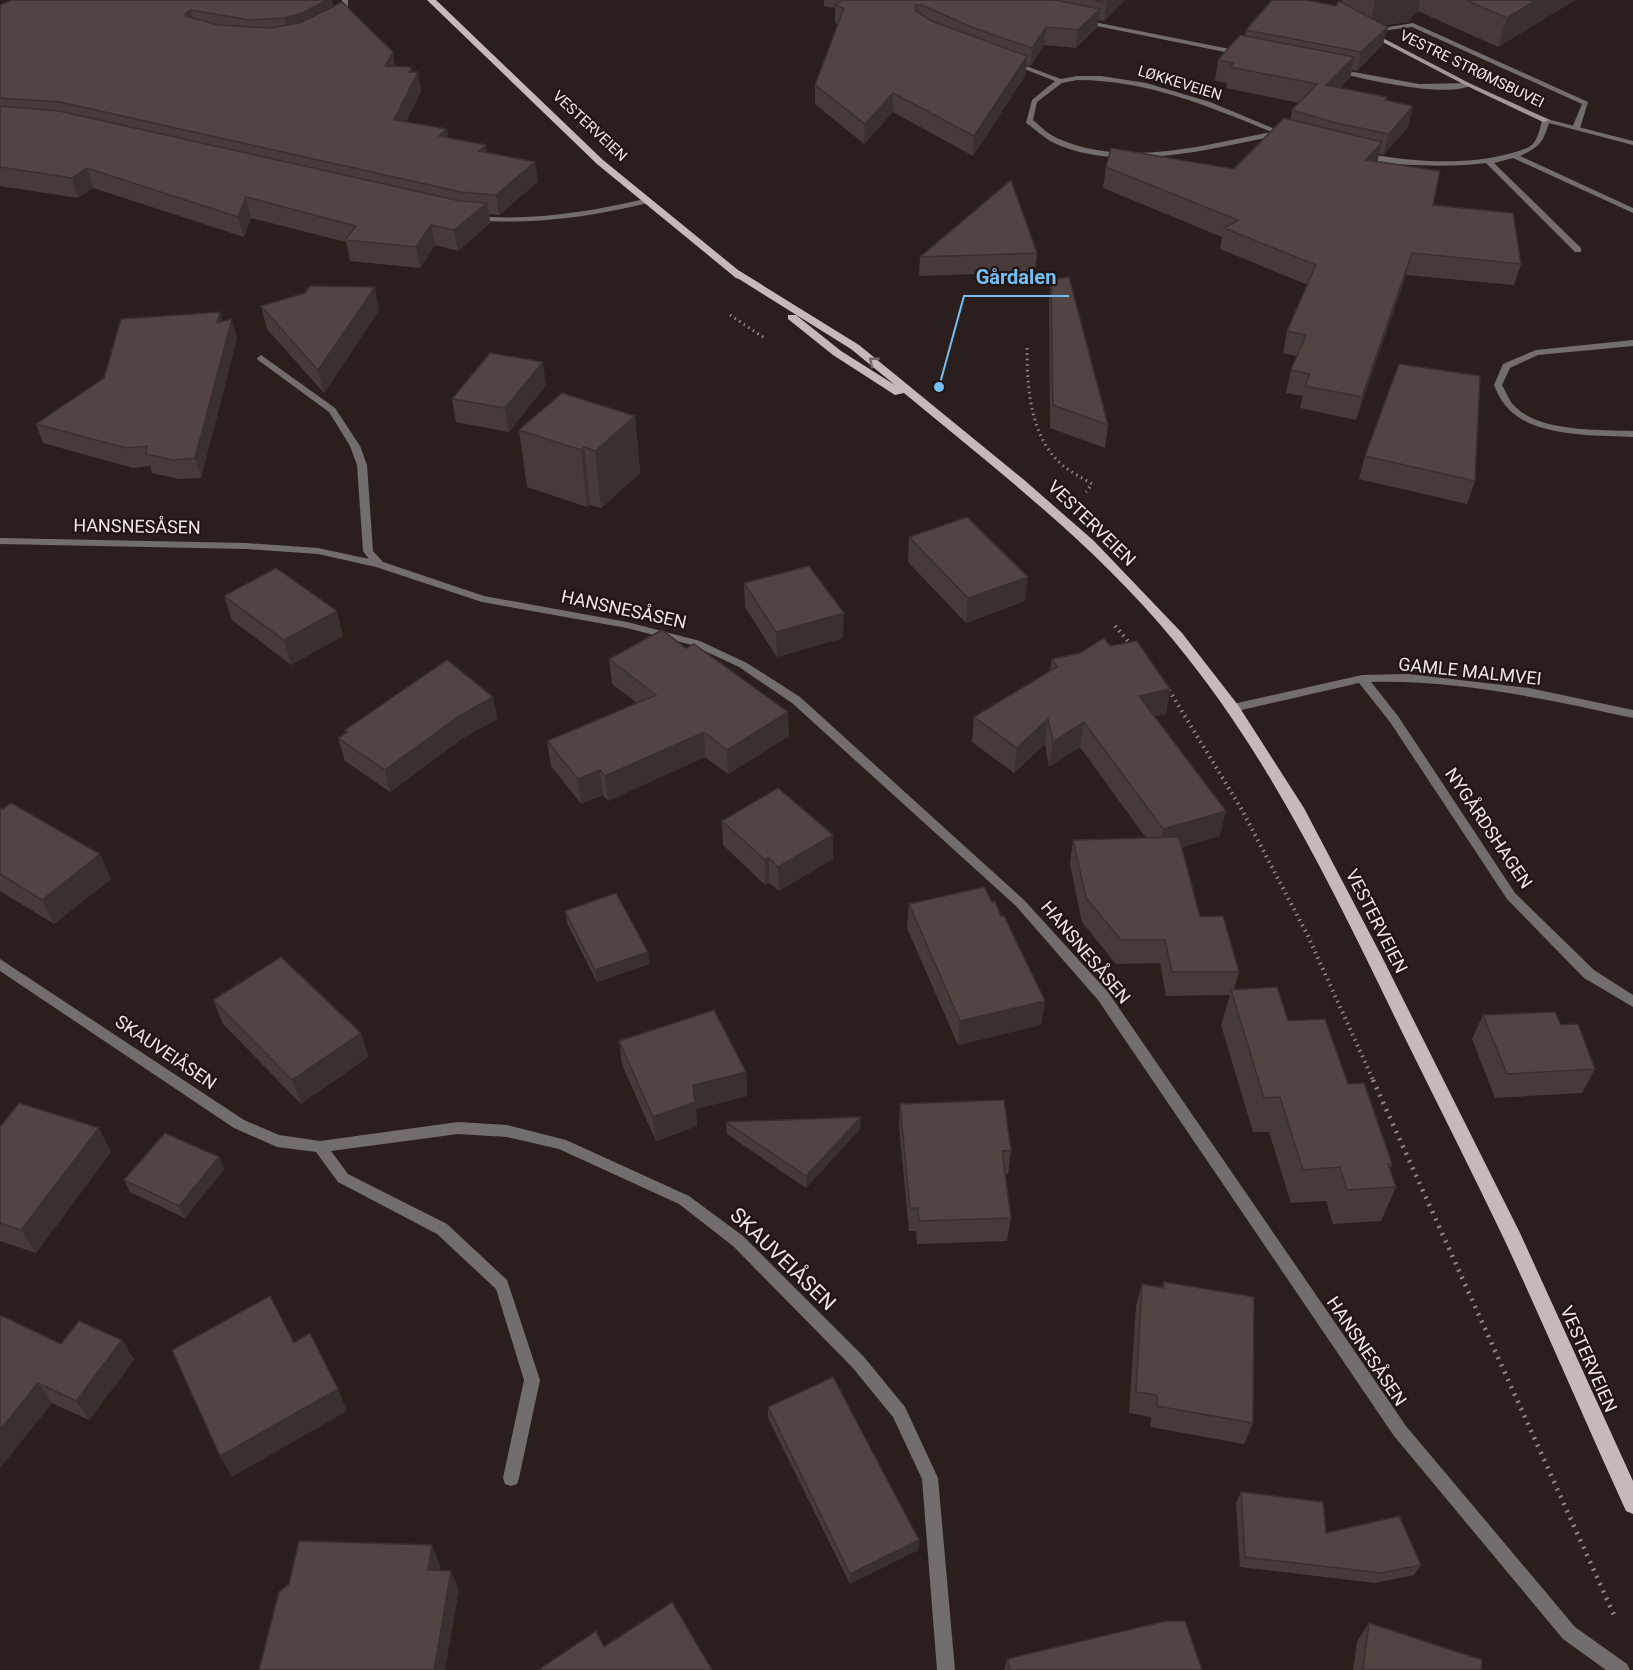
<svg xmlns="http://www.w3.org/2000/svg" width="1633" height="1670" viewBox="0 0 1633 1670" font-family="Roboto,sans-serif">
<rect width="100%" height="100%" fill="#2b1f1e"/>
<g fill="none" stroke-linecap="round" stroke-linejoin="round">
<g stroke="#918786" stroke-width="3" stroke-dasharray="1.5 4" stroke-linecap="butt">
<polyline points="730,315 766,339"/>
<path d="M1027,348C1027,387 1030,435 1060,463C1070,472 1081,477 1092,484L1086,492"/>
</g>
<g stroke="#918786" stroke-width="4" stroke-dasharray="1.5 4.5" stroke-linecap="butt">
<polyline points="1115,626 1132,646"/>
<polyline points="1169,690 1242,810 1307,934 1374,1082"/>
</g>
<polyline stroke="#918786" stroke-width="4.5" stroke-dasharray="2 6" stroke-linecap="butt" points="1373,1080 1614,1615"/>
<polygon fill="#746d6d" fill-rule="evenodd" points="1413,23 1588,102 1580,128 1576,130 1572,128 1582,104 1412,27 1373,32 1370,30"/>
<g fill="#746d6d" fill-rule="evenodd">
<polygon points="342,0 348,0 348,15 340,22 337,20 342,15"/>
<polygon points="1084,20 1240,51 1243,53 1240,55 1082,23 1082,21"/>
<path d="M1009,61H1013L1061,79L1077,76H1101L1146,83L1210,102L1292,136L1288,138L1279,135C1210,149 1118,174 1052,142C1043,137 1035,129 1026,123L1032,100L1055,81L1009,63ZM1077,80C1146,80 1208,106 1272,132C1203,145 1126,168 1059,139C1049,135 1041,127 1033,120L1037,102L1062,83Z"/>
<path d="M1337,69L1419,84L1469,83L1472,85C1447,99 1364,79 1335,72L1334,71Z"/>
<path d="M1543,118L1633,141V145L1549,123C1543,143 1539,147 1520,156L1633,208V213L1513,158L1494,163L1581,248V252H1575L1486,163C1459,167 1381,168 1359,155L1363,153C1412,162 1466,166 1512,153C1519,151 1527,149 1533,144C1539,137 1540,126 1543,118Z"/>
<path d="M645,199H648V203C590,217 533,225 474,220L470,218L474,216C533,221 588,212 645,199Z"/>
<path d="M1633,340V346L1538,355L1510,368L1502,385C1505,390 1508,397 1511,402C1535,433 1597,429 1633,431V437C1595,435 1531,438 1505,405C1500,399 1497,392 1494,385L1503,364L1536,350Z"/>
<polygon points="261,355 335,408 360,446 367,465 373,551 383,562 484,596 627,622 700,641 747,663 800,697 1024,900 1108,992 1406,1426 1575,1627 1627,1664 1630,1670 1606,1670 1563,1639 1394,1436 1098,1000 1016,906 792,703 739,667 692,645 627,628 482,602 376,567 318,554 246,549 0,544 0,538 246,543 318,548 369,559 363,551 357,465 350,446 329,412 258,360 257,358"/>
<path d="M1408,674L1529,688L1633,710V718C1547,699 1459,680 1371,682L1398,716L1515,893L1594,970L1633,995V1007L1584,978L1507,899L1390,722L1359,683L1233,712L1227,708L1233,704L1362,675Z"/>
<polygon points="0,959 244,1120 279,1135 320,1141 458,1122 507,1125 566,1140 689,1196 743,1236 864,1357 905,1407 938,1478 955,1670 937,1670 922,1479 893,1417 852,1367 733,1246 679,1204 559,1149 507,1137 458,1134 331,1151 348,1174 447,1224 507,1280 540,1380 519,1478 517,1484 511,1486 505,1484 503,1478 524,1380 496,1289 437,1234 338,1182 316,1152 277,1147 234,1128 0,971"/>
</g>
<polygon fill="#a49897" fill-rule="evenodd" points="1369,33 1373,33 1471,84 1550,120 1543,122 1467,86 1369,35"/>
<path fill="#c8b9b8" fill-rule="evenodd" d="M427,0H436L603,160L738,270L859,345L1023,479L1094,541L1182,633L1238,705L1304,808L1380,953L1520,1233L1633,1481V1514L1626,1511C1585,1421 1546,1329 1504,1239C1471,1170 1436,1101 1402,1032C1336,896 1271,758 1174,641C1096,546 998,471 904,393L895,395L833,355L788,319V315H796L841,351L895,385L851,349L739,279L736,278L597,164Z"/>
</g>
<g fill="#473a3a">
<polygon points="824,0 1125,0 1104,21 1098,20 1097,27 1076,48 1044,45 1031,66 1026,65 1026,74 973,156 893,112 864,144 815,104 815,85 838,24 835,23 835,8 824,6"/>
<polygon points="1342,0 1575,0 1498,47 1418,11 1407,22 1385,25 1383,44 1357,71 1352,70 1350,78 1339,88 1387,97 1386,101 1413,106 1408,127 1383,155 1379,154 1377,162 1433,205 1521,264 1514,285 1406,275 1356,420 1300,408 1303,396 1286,393 1291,370 1297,356 1283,353 1287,331 1308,285 1220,249 1222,237 1103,188 1106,167 1234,169 1290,120 1292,110 1299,103 1226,88 1227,83 1215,81 1218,60 1245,36 1246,30 1336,6 1342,3"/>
<polygon points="0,5 333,6 396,67 411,67 412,72 421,91 406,122 447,129 448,138 486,145 487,152 538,182 499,215 489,214 490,223 458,251 435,245 420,268 350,261 346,242 251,218 244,237 93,188 78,198 0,186"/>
<polygon points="1037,253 1035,272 919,276 920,257"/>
<polygon points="1051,280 1108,425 1105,448 1050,428 1049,301"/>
<polygon points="261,306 379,310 324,393 267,329"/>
<polygon points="220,312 222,322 237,338 201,478 179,479 152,473 150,466 133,468 43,443 36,424"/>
<polygon points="546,385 509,432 456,422 452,399"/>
<polygon points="635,416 640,473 601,508 590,505 587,507 527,487 519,430"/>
<polygon points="1365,456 1475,481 1467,504 1359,479"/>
<polygon points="909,537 1025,601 966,623 908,562"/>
<polygon points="744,583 843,638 777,657 745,607"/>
<polygon points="224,596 343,636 291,665 232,620"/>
<polygon points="1110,646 1170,689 1166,714 1154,716 1220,836 1182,847 1200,917 1239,972 1234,989 1288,1021 1348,1084 1392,1164 1390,1170 1396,1187 1381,1221 1333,1224 1326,1201 1291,1203 1269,1132 1253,1132 1221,1025 1230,995 1166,996 1160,963 1116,964 1082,922 1070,864 1073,840 1146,838 1080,747 1049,767 1045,744 1014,773 972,742 974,717 1050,671 1052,659"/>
<polygon points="609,659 789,736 728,774 705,757 608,801 603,795 581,804 551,766 547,741 637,703 612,684"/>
<polygon points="493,697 497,719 463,738 390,792 345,761 338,738 346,733 345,730"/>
<polygon points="0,808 111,879 54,924 0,891"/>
<polygon points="722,821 833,835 833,859 779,891 769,883 765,885 723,845"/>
<polygon points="992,902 1001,916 1045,1001 1041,1025 958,1045 907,928 909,904"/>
<polygon points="565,911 648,952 649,964 597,982 567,923"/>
<polygon points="213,1000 361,1033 368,1057 301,1104 223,1024"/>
<polygon points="1483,1015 1561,1025 1595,1069 1582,1093 1495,1098 1472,1039"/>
<polygon points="619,1041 746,1072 747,1096 696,1109 697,1126 656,1141 622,1065"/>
<polygon points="900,1104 1011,1150 1008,1174 1005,1174 1011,1218 1007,1241 917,1244 916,1231 909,1231 899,1127"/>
<polygon points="726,1122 860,1129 806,1188 727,1134"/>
<polygon points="0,1127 111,1152 36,1253 0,1241"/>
<polygon points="219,1157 224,1169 185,1218 130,1192 124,1180"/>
<polygon points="1164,1282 1253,1423 1244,1444 1150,1427 1151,1417 1129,1413 1136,1306 1142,1284 1162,1288"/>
<polygon points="0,1315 61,1344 122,1340 134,1360 89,1420 52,1403 0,1468"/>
<polygon points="768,1407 919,1540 918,1550 850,1584 768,1418"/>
<polygon points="1241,1492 1326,1533 1421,1565 1414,1575 1375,1583 1240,1567 1236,1503"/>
<polygon points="1369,1623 1481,1670 1353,1670 1357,1642"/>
<polygon points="1007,1659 1202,1670 1004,1670"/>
</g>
<g fill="#39302f">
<polygon points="327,0 332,0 335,16 288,37 284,18"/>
<polygon points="1109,0 1125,0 1104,21 1106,3"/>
<polygon points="1375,0 1420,0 1418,11 1407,22 1369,28"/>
<polygon points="1536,0 1575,0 1498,47 1507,18"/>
<polygon points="1100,9 1097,27 1076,48 1078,30"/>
<polygon points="191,10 195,29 190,32 185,14"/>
<polygon points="1046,27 1044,45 1031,66 1032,48"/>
<polygon points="1388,27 1383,44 1357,71 1361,52"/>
<polygon points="393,52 396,71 385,66"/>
<polygon points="1027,56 1026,74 973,156 974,136"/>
<polygon points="1354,57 1350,78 1321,106 1326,85"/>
<polygon points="411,67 414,81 418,72 421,91 397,140 394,120 409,72"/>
<polygon points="893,93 893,112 864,144 865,124"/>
<polygon points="1413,106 1408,127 1383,155 1389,134"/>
<polygon points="447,129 450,149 439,136"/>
<polygon points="1382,142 1377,163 1366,160"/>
<polygon points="486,145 489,165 479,151"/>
<polygon points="535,162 538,182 499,215 496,195"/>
<polygon points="87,168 93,188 78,198 72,178"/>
<polygon points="246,197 251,218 244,237 238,217"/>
<polygon points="487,203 490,223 458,251 454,230"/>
<polygon points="431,225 435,245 420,268 416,247"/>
<polygon points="1412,253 1406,275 1356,420 1362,397"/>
<polygon points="375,287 379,310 324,393 318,370"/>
<polygon points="220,312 225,331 217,323"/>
<polygon points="232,319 237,338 201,478 195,458"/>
<polygon points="543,362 546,385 509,432 505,408"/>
<polygon points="635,416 640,473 601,508 595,451"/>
<polygon points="584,447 590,505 587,507 581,450"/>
<polygon points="1028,577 1025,601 966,623 968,598"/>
<polygon points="337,611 343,636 291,665 284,640"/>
<polygon points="844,613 843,638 777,657 776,632"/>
<polygon points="1170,689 1166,714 1134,721 1139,696"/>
<polygon points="493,697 497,719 463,738 390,792 385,770 459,716"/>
<polygon points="788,712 789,736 728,774 727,750"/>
<polygon points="1048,719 1045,744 1014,773 1017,748"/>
<polygon points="1084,722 1080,747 1049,767 1053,742"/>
<polygon points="704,732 705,757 608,801 605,776"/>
<polygon points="600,770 603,795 581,804 578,779"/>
<polygon points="1226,811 1220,836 1158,854 1163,829"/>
<polygon points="833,835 833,859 779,891 778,867"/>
<polygon points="100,854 111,879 54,924 42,900"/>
<polygon points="769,858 769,883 765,885 765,860"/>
<polygon points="648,952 649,964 597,982 595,970"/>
<polygon points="1045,1001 1041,1025 958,1045 960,1021"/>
<polygon points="361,1033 368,1057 301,1104 292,1080"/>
<polygon points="746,1072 747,1096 696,1109 697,1126 656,1141 653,1117 693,1085"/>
<polygon points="861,1117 860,1129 806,1188 806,1176"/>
<polygon points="99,1128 111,1152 36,1253 21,1230"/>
<polygon points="219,1157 224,1169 185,1218 179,1206"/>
<polygon points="122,1340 134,1360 89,1420 76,1401"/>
<polygon points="38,1383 52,1403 0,1468 0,1430"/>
<polygon points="338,1389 347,1411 232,1477 220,1456"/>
<polygon points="919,1540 918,1550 850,1584 850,1574"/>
<polygon points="432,1545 440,1565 436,1590 428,1570"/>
<polygon points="451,1571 459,1590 445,1670 434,1670"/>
</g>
<g fill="#524443" stroke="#39302f" stroke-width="1.5">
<polygon points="12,0 327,0 302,13 284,18 249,20 191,10 185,14 186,16 218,25 269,28 300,23 342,2 393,52 385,66 411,67 409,72 418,72 394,120 447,129 439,136 486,145 479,151 535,162 496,195 461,192 60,102 0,98 0,5"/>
<polygon points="843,0 1055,0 1100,9 1078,30 1046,27 1032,48 974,28 922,5 915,5 916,11 932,21 1027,56 974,136 893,93 865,124 815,85 844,8 835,5"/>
<polygon points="1093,0 1109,0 1106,3"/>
<polygon points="1272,0 1306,0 1336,6 1339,1 1388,27 1361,52 1246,30"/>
<polygon points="1466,0 1536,0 1507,18"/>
<polygon points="1240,35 1354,57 1326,85 1387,97 1385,100 1413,106 1389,134 1336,123 1292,110 1317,84 1230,67 1234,63 1218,60"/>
<polygon points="0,106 59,111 460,201 487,203 454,230 431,225 416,247 345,240 356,226 246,197 238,217 87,168 72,178 0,167"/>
<polygon points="1284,118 1382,142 1366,160 1440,171 1433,205 1513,213 1521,264 1412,253 1362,397 1305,386 1310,374 1291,370 1306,335 1287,331 1316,265 1224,228 1238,220 1106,167 1111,148 1234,169"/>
<polygon points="1011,180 1037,253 920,257"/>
<polygon points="1069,277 1108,425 1053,405 1051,280"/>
<polygon points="310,286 375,287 318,370 261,306 305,293"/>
<polygon points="220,312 217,323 232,319 195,458 173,460 146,454 147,446 126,448 36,424 104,378 121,319"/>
<polygon points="490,353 543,362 505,408 452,399"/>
<polygon points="1399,364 1480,376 1475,481 1365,456"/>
<polygon points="562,393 635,416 595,451 584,447 581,450 519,430"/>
<polygon points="967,517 1028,577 968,598 909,537"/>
<polygon points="809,566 844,613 776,632 744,583"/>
<polygon points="276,568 337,611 284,640 224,596"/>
<polygon points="662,630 686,648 694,644 788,712 727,750 704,732 605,776 600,770 578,779 547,741 656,695 609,659"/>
<polygon points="1104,638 1110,646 1137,641 1170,689 1139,696 1226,811 1163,829 1084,722 1053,742 1048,719 1017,748 974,717 1057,667 1052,659 1080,653"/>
<polygon points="447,660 493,697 459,716 385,770 338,738 348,732 345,730"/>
<polygon points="778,788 833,835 778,867 769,858 765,860 722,821"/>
<polygon points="11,803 100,854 42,900 0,874 0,808 3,809"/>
<polygon points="1179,837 1200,917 1223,916 1239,972 1172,972 1165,940 1121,940 1086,898 1073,840"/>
<polygon points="984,887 992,902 995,901 1001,916 1004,916 1045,1001 960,1021 909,904"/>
<polygon points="616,893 648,952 595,970 565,911"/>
<polygon points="281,957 361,1033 292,1080 213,1000"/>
<polygon points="1277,987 1288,1021 1325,1019 1348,1084 1364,1083 1392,1164 1388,1164 1396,1187 1347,1190 1340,1167 1303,1170 1280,1097 1264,1098 1231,990"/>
<polygon points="714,1010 746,1072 693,1085 695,1102 653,1117 619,1041"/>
<polygon points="1555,1012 1561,1025 1578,1024 1595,1069 1507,1074 1483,1015"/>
<polygon points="1004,1100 1011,1150 1002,1151 1011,1218 919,1221 918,1208 910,1208 900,1104"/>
<polygon points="19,1103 99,1128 21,1230 0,1223 0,1127"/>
<polygon points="861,1117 806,1176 726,1122"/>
<polygon points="165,1133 219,1157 179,1206 124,1180"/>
<polygon points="1164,1282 1254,1297 1253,1423 1157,1406 1157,1395 1136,1392 1142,1284 1164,1288"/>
<polygon points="270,1296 294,1343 310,1333 338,1389 220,1456 172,1350"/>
<polygon points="0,1315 61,1344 79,1321 122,1340 76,1401 38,1383 0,1430"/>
<polygon points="833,1377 919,1540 850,1574 768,1407"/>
<polygon points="1241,1492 1323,1502 1326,1533 1399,1516 1421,1565 1381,1573 1245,1557"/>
<polygon points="299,1541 432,1545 428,1570 451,1571 434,1670 259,1670 279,1592 289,1584"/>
<polygon points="672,1602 712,1670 538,1670 596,1631 604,1647"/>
<polygon points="1166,1621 1185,1621 1202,1670 1010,1670 1007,1659"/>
<polygon points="1369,1623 1482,1660 1481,1670 1363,1670"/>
</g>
<defs><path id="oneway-chevron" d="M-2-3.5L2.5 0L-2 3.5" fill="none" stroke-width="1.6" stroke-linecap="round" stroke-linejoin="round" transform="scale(1.5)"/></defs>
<use stroke="#746766" href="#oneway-chevron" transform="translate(873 361) rotate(-141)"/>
<g text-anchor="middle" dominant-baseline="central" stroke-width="4.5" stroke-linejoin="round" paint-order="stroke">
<g font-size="15" fill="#efe6e5" stroke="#211514">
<text transform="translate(1472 69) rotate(26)">VESTRE STRØMSBUVEI</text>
<text transform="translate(1180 83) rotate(17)">LØKKEVEIEN</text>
<text transform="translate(590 126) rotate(43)">VESTERVEIEN</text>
</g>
<g font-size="18" fill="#efe6e5" stroke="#211514">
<text transform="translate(1092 523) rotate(44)">VESTERVEIEN</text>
<text transform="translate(137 526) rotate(1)">HANSNESÅSEN</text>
<text transform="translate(624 609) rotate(12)">HANSNESÅSEN</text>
<text transform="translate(1470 671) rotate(6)">GAMLE MALMVEI</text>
<text transform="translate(1489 828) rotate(56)">NYGÅRDSHAGEN</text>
<text transform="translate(1377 921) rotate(63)">VESTERVEIEN</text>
<text transform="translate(1086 952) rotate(50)">HANSNESÅSEN</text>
<text transform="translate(166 1052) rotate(34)">SKAUVEIÅSEN</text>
<text transform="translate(1367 1351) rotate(56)">HANSNESÅSEN</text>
<text transform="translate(1589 1359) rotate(66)">VESTERVEIEN</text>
</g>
<g font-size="21" fill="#efe6e5" stroke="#211514">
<text transform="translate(783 1259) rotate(44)">SKAUVEIÅSEN</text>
</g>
</g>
<path fill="none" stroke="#74c0f6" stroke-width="2" d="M939 387L964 296H1069"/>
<circle fill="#74c0f6" stroke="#211514" stroke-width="2" cx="939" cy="387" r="6"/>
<g font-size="20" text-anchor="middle" font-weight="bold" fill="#74c0f6" stroke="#211514" stroke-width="4.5" stroke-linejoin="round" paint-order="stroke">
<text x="1016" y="284">Gårdalen</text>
</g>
</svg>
